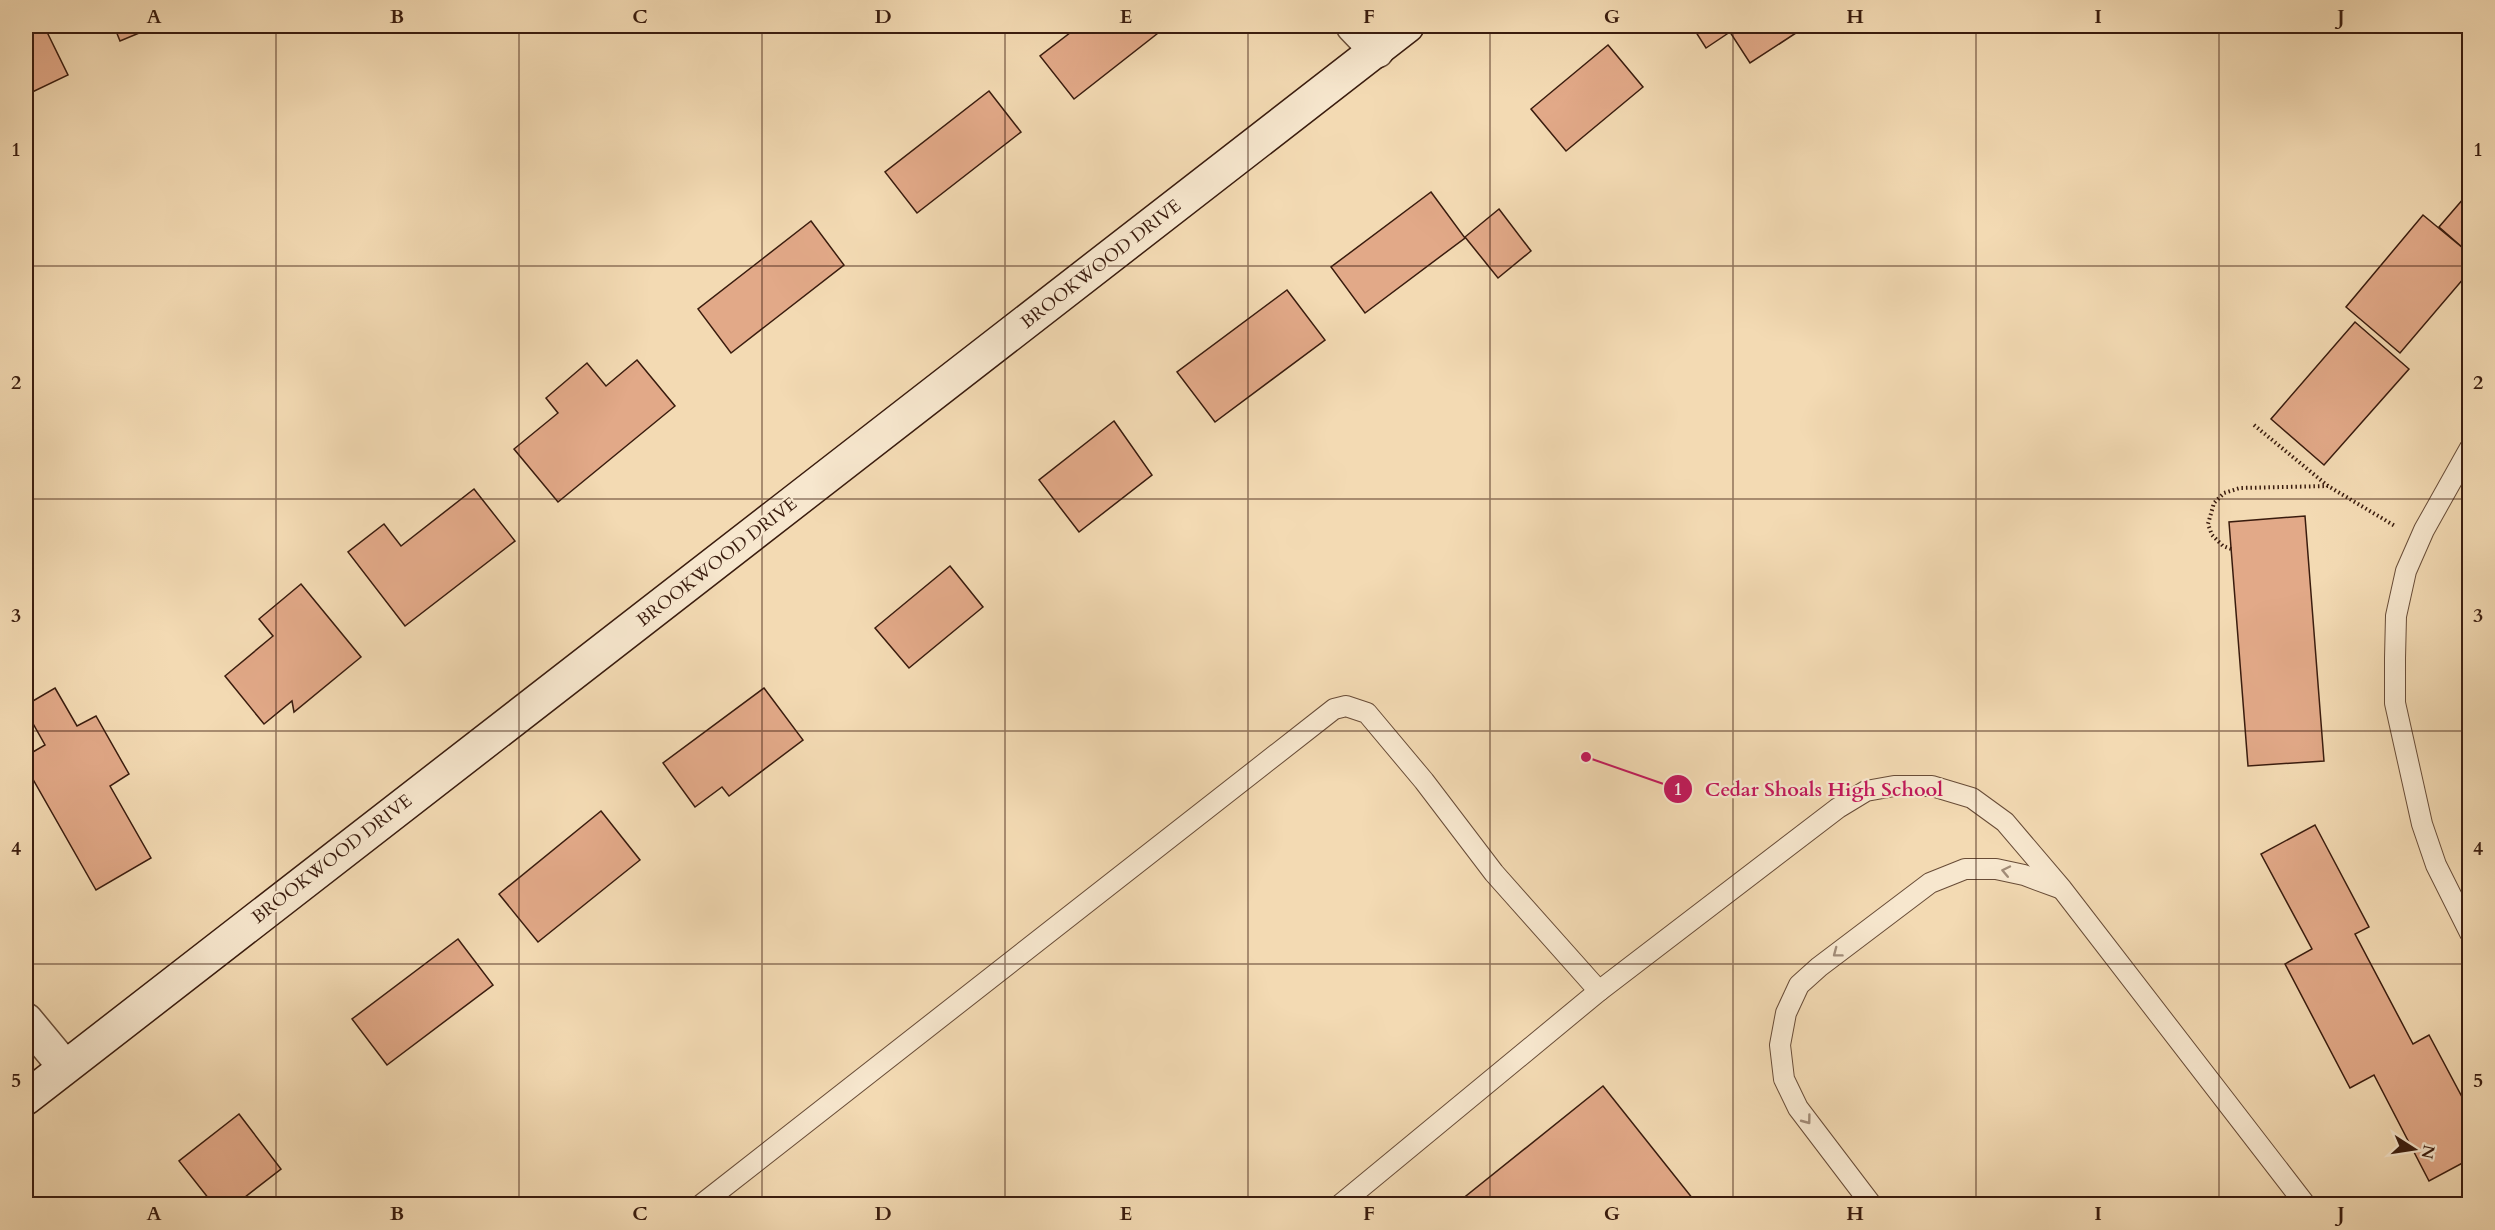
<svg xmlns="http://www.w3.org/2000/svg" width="2495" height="1230" viewBox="0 0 2495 1230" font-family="Cardo,serif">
<rect width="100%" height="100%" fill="#f3dab3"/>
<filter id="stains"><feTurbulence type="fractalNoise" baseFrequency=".00333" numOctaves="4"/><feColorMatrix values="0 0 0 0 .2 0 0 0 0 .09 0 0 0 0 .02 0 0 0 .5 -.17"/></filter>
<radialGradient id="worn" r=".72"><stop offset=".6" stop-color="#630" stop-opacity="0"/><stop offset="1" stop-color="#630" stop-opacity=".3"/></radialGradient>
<g fill="#e2a988" stroke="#3a1c0e" stroke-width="1.5">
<polygon points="26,26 44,26 68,75 26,95"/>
<polygon points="114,26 156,26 120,41"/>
<polygon points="1079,26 1167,26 1074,99 1040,56"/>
<polygon points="1692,26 1791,26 1796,33 1750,63 1730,32 1706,48"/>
<polygon points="1608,45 1643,87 1566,151 1531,109"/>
<polygon points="989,91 1021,132 917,213 885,172"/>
<polygon points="26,97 32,110 26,113"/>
<polygon points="2470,191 2470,254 2439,227"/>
<polygon points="1431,192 1465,238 1365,313 1331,267"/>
<polygon points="1499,209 1531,251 1498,278 1465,237"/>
<polygon points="2423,215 2470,254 2470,271 2400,353 2346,307"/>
<polygon points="811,221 844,265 731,353 698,309"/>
<polygon points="1287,290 1325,340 1215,422 1177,372"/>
<polygon points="2355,322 2409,369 2324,465 2271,419"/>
<polygon points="637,360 675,406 558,502 514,449 558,413 546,398 587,363 606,386"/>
<polygon points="1114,421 1152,475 1079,532 1039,480"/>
<polygon points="474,489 515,541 405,626 348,552 384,524 401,546"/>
<polygon points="2305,516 2324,761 2248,766 2229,522"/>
<polygon points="950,566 983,607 909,668 875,628"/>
<polygon points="301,584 361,657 294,712 292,701 264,724 225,676 273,636 259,619"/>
<polygon points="26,622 32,636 26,638"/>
<polygon points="55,688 77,726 96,716 129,774 110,786 151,858 96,890 26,767 26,756 45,745 26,711 26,705"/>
<polygon points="764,688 803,740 729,796 722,787 695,807 663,763"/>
<polygon points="601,811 640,860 538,942 499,894"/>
<polygon points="2315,825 2369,927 2355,934 2413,1044 2429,1035 2470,1112 2470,1159 2429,1181 2374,1075 2350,1088 2285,964 2312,949 2261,854"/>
<polygon points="458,939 493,985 387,1065 352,1019"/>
<polygon points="1603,1086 1697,1204 1456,1204"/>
<polygon points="239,1114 281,1169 236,1204 213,1204 179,1161"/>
</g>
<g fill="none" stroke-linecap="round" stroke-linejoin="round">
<g stroke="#684c37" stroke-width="22">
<g id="lane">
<polyline points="2470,448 2424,530 2406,571 2396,616 2395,658 2395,703 2422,824 2436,865 2470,933"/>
<polyline points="702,1204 1334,709 1346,706 1367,713 1424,781 1494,873 1599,991"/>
<polyline points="1341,1204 1599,991 1838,808 1866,791 1894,786 1932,786 1972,798 2005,822 2062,889 2305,1204"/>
<polyline points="1871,1204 1798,1108 1784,1079 1780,1045 1786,1013 1799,985 1819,967 1930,883 1965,869 1996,869 2024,875 2059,888"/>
</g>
</g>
<g stroke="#684c37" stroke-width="36">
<g id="street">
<polyline points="1353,26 1377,51"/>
<polyline points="26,1020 65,1067"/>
</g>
</g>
<g stroke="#3a1c0e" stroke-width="36">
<polyline id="secondary" points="26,1098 1407,26"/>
</g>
<g stroke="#3a1c0e" stroke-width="4" stroke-dasharray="1.5 3" stroke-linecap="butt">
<polyline points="2254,425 2328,486 2395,526"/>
<polyline points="2231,549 2223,546 2212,535 2208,524 2214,503 2224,493 2240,488 2328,486"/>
</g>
<use href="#lane" stroke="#f7e7ce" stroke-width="20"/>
<use href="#street" stroke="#f7e7ce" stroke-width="33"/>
<use href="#secondary" stroke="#f7e7ce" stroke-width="33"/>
</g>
<defs><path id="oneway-chevron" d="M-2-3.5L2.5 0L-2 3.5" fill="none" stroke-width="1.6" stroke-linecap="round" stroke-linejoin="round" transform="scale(1.5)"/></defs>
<g stroke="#a28c78">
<use href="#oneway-chevron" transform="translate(2006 871) rotate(-168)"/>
<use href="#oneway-chevron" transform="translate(1837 953) rotate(143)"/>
<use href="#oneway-chevron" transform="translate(1807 1120) rotate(53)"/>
</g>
<path fill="none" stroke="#3a1c0e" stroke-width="1.5" stroke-opacity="0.55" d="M276,26V1204M519,26V1204M762,26V1204M1005,26V1204M1248,26V1204M1490,26V1204M1733,26V1204M1976,26V1204M2219,26V1204M26,266H2470M26,499H2470M26,731H2470M26,964H2470"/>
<g text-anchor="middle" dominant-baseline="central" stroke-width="4.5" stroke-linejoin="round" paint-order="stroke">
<g font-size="18" fill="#3a1c0e" stroke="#f7e7ce">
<text transform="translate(1101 264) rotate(-38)">BROOKWOOD DRIVE</text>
<text transform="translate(717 562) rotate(-38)">BROOKWOOD DRIVE</text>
<text transform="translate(332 859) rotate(-38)">BROOKWOOD DRIVE</text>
</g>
</g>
<path fill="none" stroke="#c2185b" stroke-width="2" d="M1586 757L1678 789"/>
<g fill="#c2185b" stroke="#f7e7ce" stroke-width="2">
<circle cx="1586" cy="757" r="6"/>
<circle cx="1678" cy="789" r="15"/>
</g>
<g font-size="18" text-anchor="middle" font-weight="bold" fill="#fff">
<text x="1678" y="795">1</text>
</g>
<g font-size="20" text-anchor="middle" font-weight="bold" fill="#c2185b" stroke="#f7e7ce" stroke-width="4.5" stroke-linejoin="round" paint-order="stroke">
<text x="1824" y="796">Cedar Shoals High School</text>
</g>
<rect width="2495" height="1230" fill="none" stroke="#f3dab3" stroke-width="66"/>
<g transform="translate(2414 1149) rotate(102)" stroke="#f7e7ce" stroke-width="4.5" paint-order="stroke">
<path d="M0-4.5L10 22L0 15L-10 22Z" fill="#3a1c0e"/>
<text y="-9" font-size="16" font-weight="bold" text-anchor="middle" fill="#3a1c0e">N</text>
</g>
<rect x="33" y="33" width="2429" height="1164" fill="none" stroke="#3a1c0e" stroke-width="2"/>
<g font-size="20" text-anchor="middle" font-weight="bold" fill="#3a1c0e">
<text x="154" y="23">A</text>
<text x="397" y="23">B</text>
<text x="640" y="23">C</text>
<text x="883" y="23">D</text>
<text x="1126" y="23">E</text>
<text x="1369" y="23">F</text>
<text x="1612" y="23">G</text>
<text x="1855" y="23">H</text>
<text x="2098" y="23">I</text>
<text x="2341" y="23">J</text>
<text x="16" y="156">1</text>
<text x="2478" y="156">1</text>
<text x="16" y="389">2</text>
<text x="2478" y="389">2</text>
<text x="16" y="622">3</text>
<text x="2478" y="622">3</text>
<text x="16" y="855">4</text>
<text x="2478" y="855">4</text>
<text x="16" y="1087">5</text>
<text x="2478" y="1087">5</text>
<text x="154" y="1220">A</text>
<text x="397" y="1220">B</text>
<text x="640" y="1220">C</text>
<text x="883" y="1220">D</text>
<text x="1126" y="1220">E</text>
<text x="1369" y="1220">F</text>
<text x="1612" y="1220">G</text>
<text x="1855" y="1220">H</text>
<text x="2098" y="1220">I</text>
<text x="2341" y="1220">J</text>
</g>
<rect width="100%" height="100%" filter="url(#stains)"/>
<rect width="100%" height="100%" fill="url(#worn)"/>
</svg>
